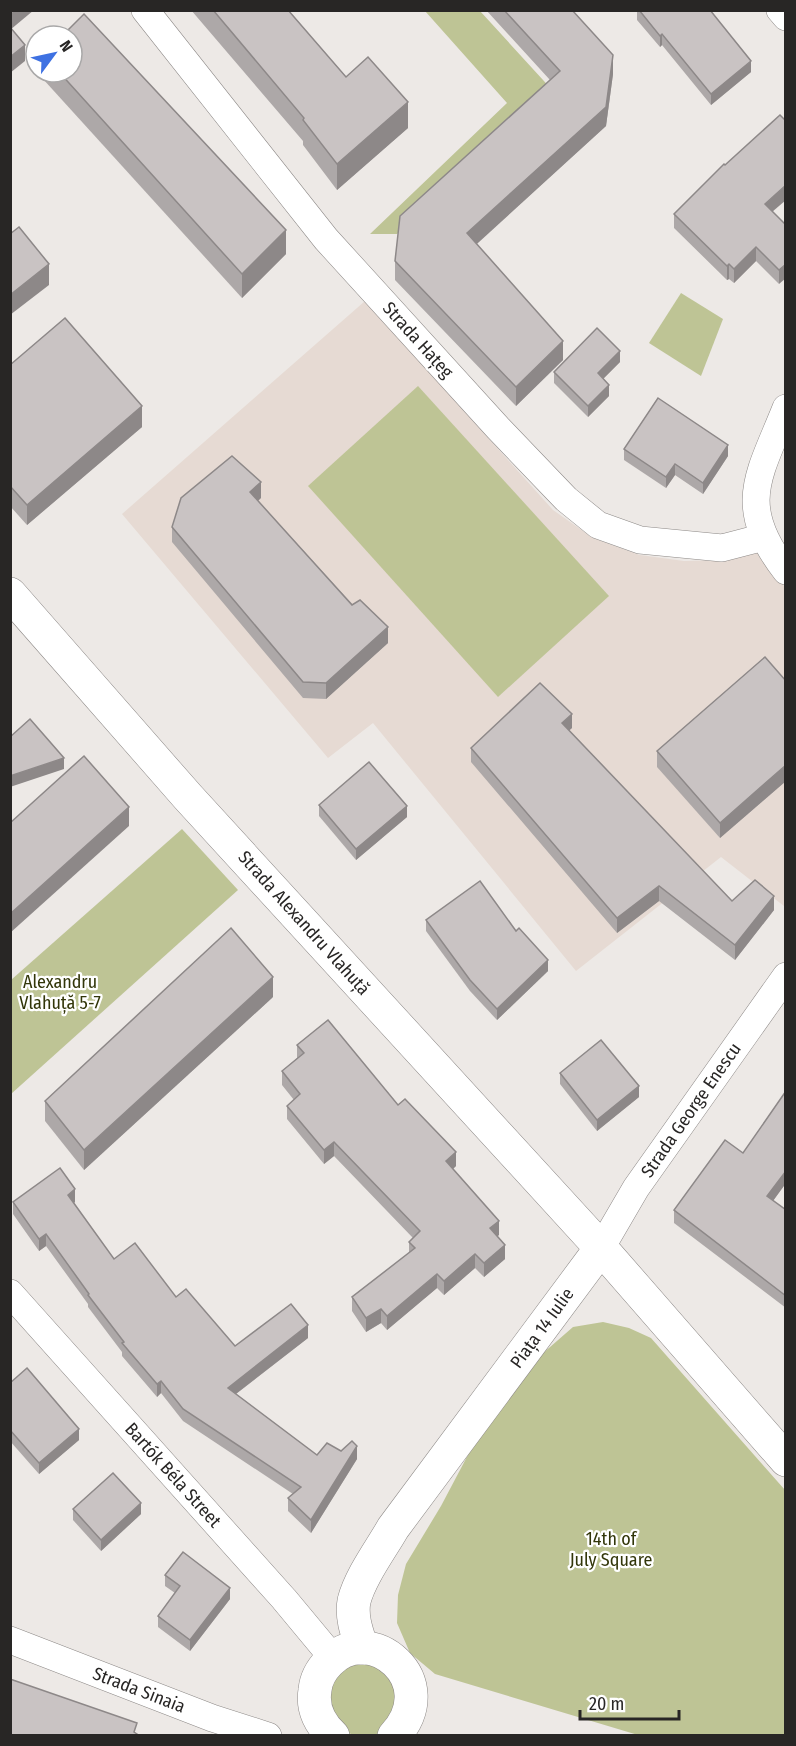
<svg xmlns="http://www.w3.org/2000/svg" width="796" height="1746" font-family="'Fira Sans Condensed',sans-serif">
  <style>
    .built { fill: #e6dad3 }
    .green { fill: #bec495 }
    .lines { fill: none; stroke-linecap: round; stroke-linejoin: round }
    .minor-casing { stroke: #8d8987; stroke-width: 28 }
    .tertiary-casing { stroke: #8d8987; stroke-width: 34 }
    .secondary-casing { stroke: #8d8987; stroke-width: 34 }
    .minor { stroke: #fff; stroke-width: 27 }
    .tertiary { stroke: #fff; stroke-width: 33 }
    .secondary { stroke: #fff; stroke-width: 33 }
    .wall { fill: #ada8a8 }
    .shaded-wall { fill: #8d8888 }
    .building { fill: #c9c3c3; stroke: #8d8888; stroke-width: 1.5 }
    .labels { text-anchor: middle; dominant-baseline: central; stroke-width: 4.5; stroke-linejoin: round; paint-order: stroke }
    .street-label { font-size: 18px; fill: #282625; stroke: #fff }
    .park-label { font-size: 18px; fill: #323609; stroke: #fff }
  </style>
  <rect width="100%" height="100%" fill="#ede9e6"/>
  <path class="built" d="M365,301L553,510L593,538L640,555L684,561L722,560L755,551L785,587V904L784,906L721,857L576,971L373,723L328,758L122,514Z"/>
  <g class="green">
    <path d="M425,11H480L554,92L397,234H370L507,103Z"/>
    <path d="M681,293L723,319L701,376L649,343Z"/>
    <path d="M418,386L609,596L498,697L308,486Z"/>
    <path d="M182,829L238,890L11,1094V980Z"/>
    <path d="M603,1322L629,1328L651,1338L785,1490V1735H638L435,1674L410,1653L397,1623L398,1595L406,1564L441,1506L469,1453L526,1368L573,1327Z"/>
    <path d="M354,1659L389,1668L402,1703L378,1734C363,1737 337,1736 331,1718C327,1708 328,1694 327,1683Z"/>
  </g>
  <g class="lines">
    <g class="minor-casing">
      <g id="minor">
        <path d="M145,10L326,239L498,428L566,499L598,525L640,540L722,548L764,537"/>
        <path d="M780,10L786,17"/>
        <path d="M786,408C759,476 735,505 786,571"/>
        <path d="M601,1248L636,1188L786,976"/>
        <path d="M10,1293L284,1599L333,1658"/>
        <path d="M10,1640L212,1718L268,1736"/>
      </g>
    </g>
    <g class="tertiary-casing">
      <g id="tertiary">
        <path d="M362,1648C357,1633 351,1617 354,1601C360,1577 381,1549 393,1528L601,1248"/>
        <path d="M333,1736C319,1723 312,1708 315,1690C316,1679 321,1670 329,1662C370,1619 445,1681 394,1736"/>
      </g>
    </g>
    <g class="secondary-casing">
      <path id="secondary" d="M10,594L188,797L601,1248L786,1460"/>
    </g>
    <use href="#minor" class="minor"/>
    <use href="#tertiary" class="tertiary"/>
    <use href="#secondary" class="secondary"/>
  </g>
  <g class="wall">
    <path d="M191,10H288L346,77L408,128L337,190L303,145V141Z"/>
    <path d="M486,10H572L613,74L606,126L476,244L563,360L516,406L395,280V261L550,80Z"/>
    <path d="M637,10H710L751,72L711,105L662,45L660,47L637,20Z"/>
    <path d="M43,72H72L286,254L242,298L43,79Z"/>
    <path d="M772,212L786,225L779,284L756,261L734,283L729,279L727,280L674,228V214Z"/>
    <path d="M620,362L603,379L609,396L588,417L554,383V372Z"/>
    <path d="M10,365L142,427L27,525L10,506Z"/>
    <path d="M624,449L728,456L703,494L675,475L666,488L624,460Z"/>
    <path d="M261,498L258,501L388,643L326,699L303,698L172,542V527Z"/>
    <path d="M786,681V781L720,838L657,767V751Z"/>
    <path d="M572,728L569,730L732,901L774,910L735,960L659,901L617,933L471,762V748Z"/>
    <path d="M319,805L407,817L356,860L319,816Z"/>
    <path d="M426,920L516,931L548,971L497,1020L470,991L426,931Z"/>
    <path d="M273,997L84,1170L45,1121V1101Z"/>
    <path d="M297,1045L398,1105L456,1166L453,1169L499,1235L497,1236L505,1259L484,1277L475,1268L444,1295L437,1288L387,1330L381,1323L366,1332L352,1311V1297L409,1253V1242L413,1238L334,1156L324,1164L287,1119V1106L294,1100L282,1085V1071L297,1058Z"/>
    <path d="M560,1073L639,1097L597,1131L560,1084Z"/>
    <path d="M786,1091V1183L773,1201L786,1210V1308L674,1223V1210L743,1153Z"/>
    <path d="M13,1202H75L74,1203L114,1259L176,1297L235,1346L308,1338L236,1394L317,1455L341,1451L357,1459L311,1533L288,1511V1498L293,1494L183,1421L161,1393L157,1397L122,1356V1352L88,1307V1304L46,1246L39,1251L13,1214Z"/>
    <path d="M10,1383L79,1440L39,1474L10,1441Z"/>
    <path d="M73,1509L141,1514L101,1551L73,1520Z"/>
    <path d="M165,1575L230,1599L190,1651L158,1627V1616L175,1593L165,1586Z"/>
  </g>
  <g class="shaded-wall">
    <path d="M15,10H34L10,30V14Z"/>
    <path d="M662,34V45L660,47V36Z"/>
    <path d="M25,45V61L10,73V57Z"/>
    <path d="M613,55V74L606,126L467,253V233Z"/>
    <path d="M751,61V72L711,105V94Z"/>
    <path d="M408,102V128L337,190V164Z"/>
    <path d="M786,185V200L765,218V204Z"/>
    <path d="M286,230V254L242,298V274Z"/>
    <path d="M756,247V261L734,283V269Z"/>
    <path d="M49,264V285L10,315V295Z"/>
    <path d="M729,264V279L727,280V266Z"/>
    <path d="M786,264V278L779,284V270Z"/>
    <path d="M563,341V360L516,406V387Z"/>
    <path d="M620,351V362L598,384V373Z"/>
    <path d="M609,385V396L588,417V406Z"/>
    <path d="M142,406V427L27,525V505Z"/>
    <path d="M728,445V456L703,494V483Z"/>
    <path d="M675,464V475L666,488V477Z"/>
    <path d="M261,482V498L250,507V492Z"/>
    <path d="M388,627V643L326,699V683Z"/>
    <path d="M572,714V728L562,737V723Z"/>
    <path d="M64,758V769L10,787V776Z"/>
    <path d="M786,765V781L720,838V823Z"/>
    <path d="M407,806V817L356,860V849Z"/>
    <path d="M129,807V826L10,933V914Z"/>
    <path d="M659,886V901L617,933V918Z"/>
    <path d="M774,896V910L735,960V945Z"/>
    <path d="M548,960V971L497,1020V1009Z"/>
    <path d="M273,977V997L84,1170V1150Z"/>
    <path d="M639,1086V1097L597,1131V1120Z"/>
    <path d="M334,1142V1156L324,1164V1150Z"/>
    <path d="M456,1152V1166L446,1175V1161Z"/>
    <path d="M786,1171V1183L767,1209V1196Z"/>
    <path d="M75,1189V1202L68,1207V1195Z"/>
    <path d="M499,1221V1235L490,1242V1228Z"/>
    <path d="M46,1234V1246L39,1251V1239Z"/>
    <path d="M505,1245V1259L484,1277V1263Z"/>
    <path d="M475,1254V1268L444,1295V1281Z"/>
    <path d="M437,1274V1288L387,1330V1316Z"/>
    <path d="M381,1309V1323L366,1332V1318Z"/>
    <path d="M308,1325V1338L228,1400V1388Z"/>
    <path d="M161,1381V1393L157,1397V1384Z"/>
    <path d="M79,1429V1440L39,1474V1463Z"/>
    <path d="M357,1446V1459L311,1533V1520Z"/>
    <path d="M141,1503V1514L101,1551V1540Z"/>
    <path d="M230,1588V1599L190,1651V1640Z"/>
  </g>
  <g class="building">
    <path d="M213,10H288L346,77L368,57L408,102L337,164L303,120L304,118Z"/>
    <path d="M504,10H572L613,55L606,107L467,233L563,341L516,387L395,261L400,216L560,71Z"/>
    <path d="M639,10H710L751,61L711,94L662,34L660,36Z"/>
    <path d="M84,14L286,230L242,274L59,72H72V36H62Z"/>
    <path d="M10,27L25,45L10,57Z"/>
    <path d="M780,115L786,121V185L765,204L786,225V264L779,270L756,247L734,269L729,264L727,266L674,214L724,164L725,165Z"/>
    <path d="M19,227L49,264L10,295V234Z"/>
    <path d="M65,318L142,406L27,505L10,486V365Z"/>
    <path d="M597,328L620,351L598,373L609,385L588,406L554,372Z"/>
    <path d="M658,398L728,445L703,483L675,464L666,477L624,449Z"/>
    <path d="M232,456L261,482L250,492L352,605L360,600L388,627L326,683L303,682L172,527L181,498Z"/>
    <path d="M765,657L786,681V765L720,823L657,751Z"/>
    <path d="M540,683L572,714L562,723L732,901L755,880L774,896L735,945L659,886L617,918L471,748Z"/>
    <path d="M30,719L64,758L10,776V737Z"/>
    <path d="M84,756L129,807L10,914V823Z"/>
    <path d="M369,762L407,806L356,849L319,805Z"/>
    <path d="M480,881L516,931L519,928L548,960L497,1009L470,980L426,920Z"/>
    <path d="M231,928L273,977L84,1150L45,1101Z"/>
    <path d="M328,1020L398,1105L405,1099L456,1152L446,1161L499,1221L490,1228L505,1245L484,1263L475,1254L444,1281L437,1274L387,1316L381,1309L366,1318L352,1297L415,1248L409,1242L420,1231L334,1142L324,1150L287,1106L300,1094L282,1071L304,1053L297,1045Z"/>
    <path d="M601,1040L639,1086L597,1120L560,1073Z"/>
    <path d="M786,1091V1171L767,1196L786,1210V1296L674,1210L725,1140L743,1153Z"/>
    <path d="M60,1168L75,1189L68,1195L114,1259L135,1243L176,1297L186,1289L235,1346L291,1304L308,1325L228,1388L317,1455L327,1443L341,1451L352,1441L357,1446L311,1520L288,1498L301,1487L183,1409L161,1381L157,1384L122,1343L124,1342L88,1295L89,1294L46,1234L39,1239L13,1202Z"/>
    <path d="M27,1368L79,1429L39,1463L10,1430V1383Z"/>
    <path d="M113,1473L141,1503L101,1540L73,1509Z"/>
    <path d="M183,1552L230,1588L190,1640L158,1616L180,1586L165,1575Z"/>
    <path d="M10,1679L137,1723L134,1732L140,1736H10Z"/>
  </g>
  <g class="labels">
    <g class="street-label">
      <text transform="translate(418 340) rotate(48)">Strada Hațeg</text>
      <text transform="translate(304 923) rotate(48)">Strada Alexandru Vlahuță</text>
      <text transform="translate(691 1110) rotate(-55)">Strada George Enescu</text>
      <text transform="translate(542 1328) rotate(-54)">Piața 14 Iulie</text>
      <text transform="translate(173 1475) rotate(48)">Bartók Béla Street</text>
      <text transform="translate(139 1690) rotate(21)">Strada Sinaia</text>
    </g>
    <g class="park-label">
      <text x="60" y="982">Alexandru<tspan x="60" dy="21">Vlahuță 5-7</tspan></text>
      <text x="611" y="1539">14th of<tspan x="611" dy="21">July Square</tspan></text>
    </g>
  </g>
  <rect width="796" height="1746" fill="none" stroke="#282625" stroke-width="24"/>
  <g transform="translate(54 54) rotate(57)"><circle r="28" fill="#ffffff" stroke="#a9a8a8" stroke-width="1.5"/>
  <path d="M0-4.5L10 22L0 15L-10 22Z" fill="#3e71e2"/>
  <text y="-9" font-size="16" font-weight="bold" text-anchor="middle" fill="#282625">N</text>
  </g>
  <path d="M580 1710v9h99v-9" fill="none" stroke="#282625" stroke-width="3"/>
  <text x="589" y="1710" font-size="18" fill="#282625" stroke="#ffffff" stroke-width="4.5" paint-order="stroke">20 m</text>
</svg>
